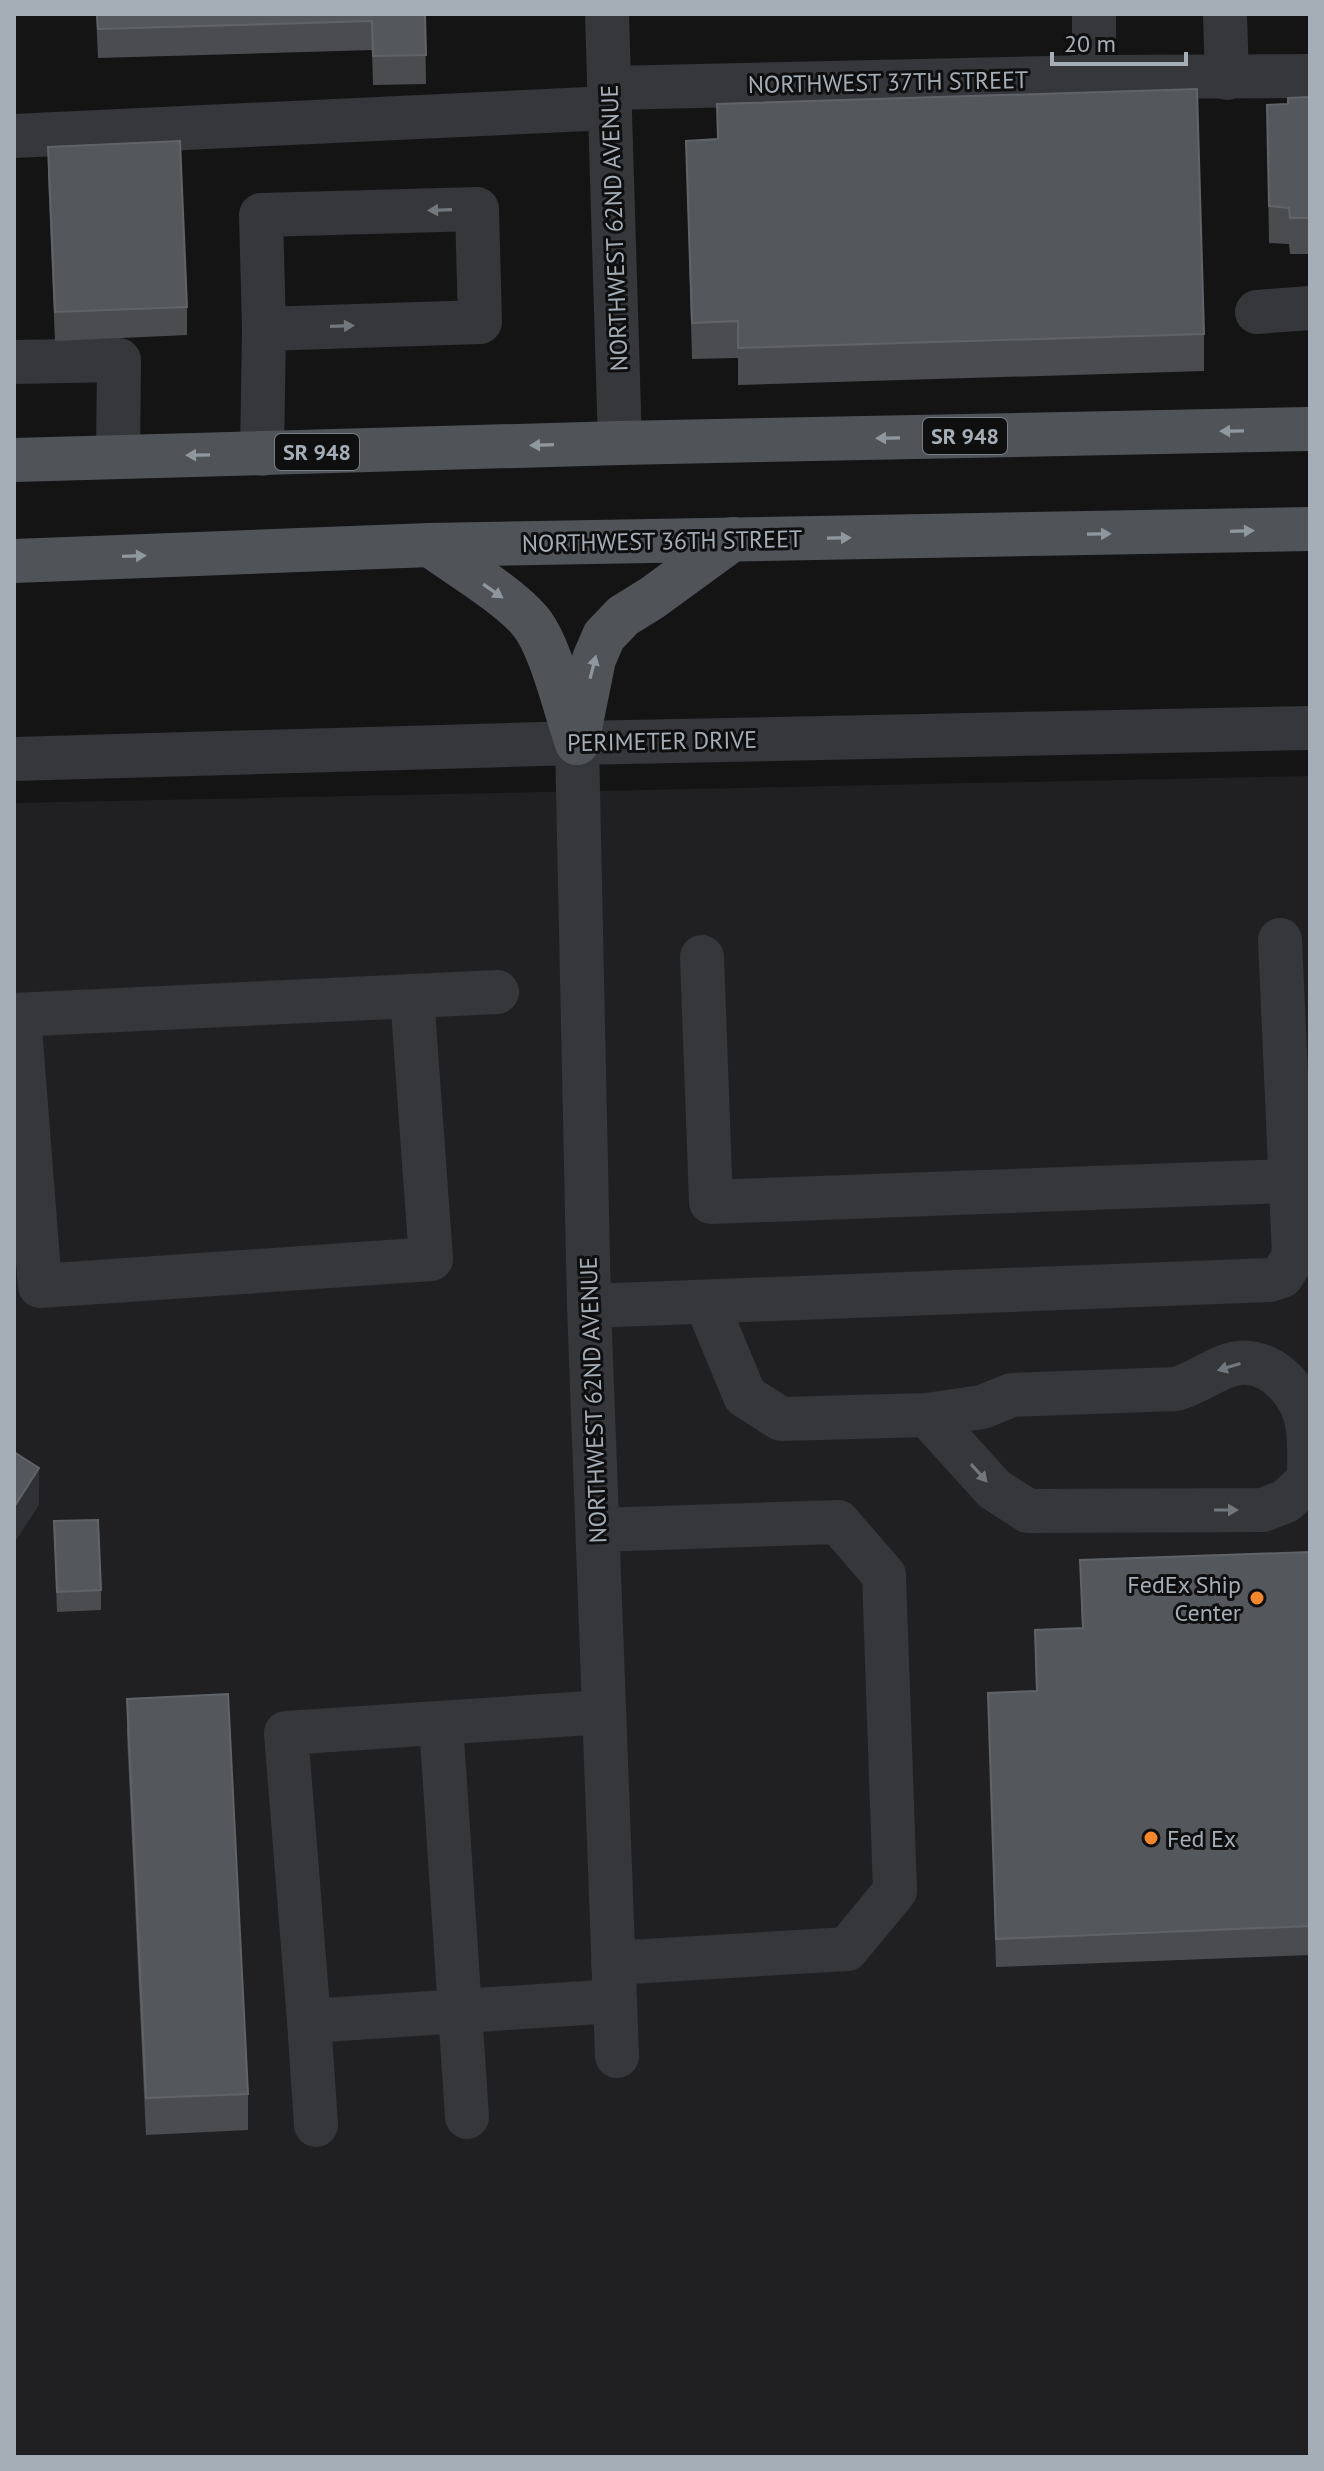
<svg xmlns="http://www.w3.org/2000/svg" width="1324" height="2471" font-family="'PT Sans',sans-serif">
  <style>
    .built { fill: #202022 }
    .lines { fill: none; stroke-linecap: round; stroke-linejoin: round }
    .minor { stroke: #35373a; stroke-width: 44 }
    .major { stroke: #505459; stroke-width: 44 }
    .wall { fill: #4a4c50 }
    .shaded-wall { fill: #303134 }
    .building { fill: #54575b; stroke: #606469; stroke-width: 2 }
    .oneway { fill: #73787e }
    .oneway2 { fill: #90989f }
    .poi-dot { fill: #f4862d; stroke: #0f0f10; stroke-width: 3 }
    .labels { text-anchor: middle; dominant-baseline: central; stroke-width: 6; stroke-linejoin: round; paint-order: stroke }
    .shield { fill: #0f0f10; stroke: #787e84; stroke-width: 2 }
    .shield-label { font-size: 22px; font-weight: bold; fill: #a5aeb6 }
    .street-label { font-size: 24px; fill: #a5aeb6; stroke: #0f0f10 }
    .poi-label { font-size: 24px; fill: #a5aeb6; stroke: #0f0f10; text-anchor: end }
  </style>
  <rect width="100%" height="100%" fill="#141415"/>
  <path class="built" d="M1310,776V2457H14V803Z"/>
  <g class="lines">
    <g class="minor">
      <path d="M607,14L620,443"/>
      <path d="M1094,14V77"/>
      <path d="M1225,14L1227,78"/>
      <path d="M610,88L1094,77L1310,76"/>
      <path d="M14,136L610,108"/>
      <path d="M1257,312L1310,308"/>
      <path d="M14,362L119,360L118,456"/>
      <path d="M262,454L264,329L261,215L477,209L480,322L264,329"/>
      <path d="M577,743L589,1306L617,2056"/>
      <path d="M14,759L577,743L1310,728"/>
      <path d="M702,957L711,1202L1310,1180"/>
      <path d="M14,1015L497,992"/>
      <path d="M19,1015L40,1286L431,1259L412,996"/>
      <path d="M706,1302L745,1396L781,1419L927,1415L982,1407L1012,1395L1176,1389C1198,1383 1219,1365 1239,1363C1275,1359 1305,1397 1308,1430C1310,1446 1309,1463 1309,1480L1286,1501L1263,1510L1028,1511L994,1489L927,1415"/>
      <path d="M589,1306L1270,1280L1282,1276L1294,1256L1280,940"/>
      <path d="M598,1530L838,1522L884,1575L895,1891L847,1949L613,1963"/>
      <path d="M604,1712L286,1733L309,2021L615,2001"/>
      <path d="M441,1723L467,2117"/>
      <path d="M309,2021L316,2125"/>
    </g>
    <g class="major">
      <path d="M14,460L620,443L1310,429"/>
      <path d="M430,545C458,565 509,596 530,621C551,646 565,710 577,743"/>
      <path d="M14,561L430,545L1310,529"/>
      <path d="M577,743L594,659L604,636L623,616L652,598L733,539"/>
    </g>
  </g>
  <g class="wall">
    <path d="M96,14H425L426,84L373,85L372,50L98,58Z"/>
    <path d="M1310,97V254H1290L1289,244L1269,243L1267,105L1288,104Z"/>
    <path d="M717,104L1204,334V371L738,385V358L692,359L686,141L717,139Z"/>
    <path d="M48,147L187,307V335L55,341L48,176Z"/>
    <path d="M54,1521L101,1590V1610L57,1612Z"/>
    <path d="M1310,1552V1955L996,1967L988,1693L1036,1691L1035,1630L1082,1628L1080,1560Z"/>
    <path d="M127,1699L248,2094V2130L146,2135L127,1735Z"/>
  </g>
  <path class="shaded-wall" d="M39,1468V1505L14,1543V1507Z"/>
  <g class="building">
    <path d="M97,14H425L426,55L373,56L372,21L98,29Z"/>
    <path d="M1197,89L1204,334L738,348V321L692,323L686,141L718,139L717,104Z"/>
    <path d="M1310,97V218H1290L1289,208L1269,206L1267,105L1288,104V98Z"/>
    <path d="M180,141L187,307L55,312L48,147Z"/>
    <path d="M14,1452L39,1468L14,1507Z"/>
    <path d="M98,1520L101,1590L57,1592L54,1521Z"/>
    <path d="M1310,1552V1926L996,1939L988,1693L1037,1691L1035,1630L1083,1628L1080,1560Z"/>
    <path d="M228,1694L248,2094L146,2098L127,1699Z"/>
  </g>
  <defs><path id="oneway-solid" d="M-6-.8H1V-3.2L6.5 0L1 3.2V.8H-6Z" transform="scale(2)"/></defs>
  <g class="oneway">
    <use href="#oneway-solid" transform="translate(440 210) rotate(178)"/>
    <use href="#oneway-solid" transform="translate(342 326) rotate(-2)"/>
    <use href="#oneway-solid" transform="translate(1229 1367) rotate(163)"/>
    <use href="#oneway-solid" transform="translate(979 1473) rotate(48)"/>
    <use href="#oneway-solid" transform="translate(1226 1510)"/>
  </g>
  <g class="oneway2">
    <use href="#oneway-solid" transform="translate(1232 431) rotate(179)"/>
    <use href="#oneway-solid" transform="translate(888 438) rotate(179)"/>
    <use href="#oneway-solid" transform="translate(542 445) rotate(178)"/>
    <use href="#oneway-solid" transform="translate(198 455) rotate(179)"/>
    <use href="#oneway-solid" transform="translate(1242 531) rotate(-2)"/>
    <use href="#oneway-solid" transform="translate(1099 534) rotate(-1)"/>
    <use href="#oneway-solid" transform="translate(839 538) rotate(-1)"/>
    <use href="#oneway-solid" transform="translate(134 556) rotate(-2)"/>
    <use href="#oneway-solid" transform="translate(493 591) rotate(35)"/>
    <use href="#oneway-solid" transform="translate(593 667) rotate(-76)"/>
  </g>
  <g class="poi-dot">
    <circle cx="1257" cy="1598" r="8"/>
    <circle cx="1151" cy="1838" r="8"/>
  </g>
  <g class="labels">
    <g class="shield">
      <rect x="923" y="418" width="84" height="36" rx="6"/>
      <rect x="275" y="434" width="84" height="36" rx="6"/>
    </g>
    <g class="shield-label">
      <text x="965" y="436">SR 948</text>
      <text x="317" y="452">SR 948</text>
    </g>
    <g class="street-label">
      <text transform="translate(888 82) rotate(-1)">NORTHWEST 37TH STREET</text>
      <text transform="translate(614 228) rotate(-92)">NORTHWEST 62ND AVENUE</text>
      <text transform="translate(662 541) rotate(-1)">NORTHWEST 36TH STREET</text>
      <text transform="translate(662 741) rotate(-1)">PERIMETER DRIVE</text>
      <text transform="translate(593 1400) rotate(-92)">NORTHWEST 62ND AVENUE</text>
    </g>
    <g class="poi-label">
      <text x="1241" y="1584">FedEx Ship<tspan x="1241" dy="28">Center</tspan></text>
      <text x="1167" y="1838" text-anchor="start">Fed Ex</text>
    </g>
  </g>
  <rect width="1324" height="2471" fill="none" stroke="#a5aeb6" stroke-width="32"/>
  <path d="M1052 52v12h134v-12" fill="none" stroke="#a5aeb6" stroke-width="4"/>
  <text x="1064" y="52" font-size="24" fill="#a5aeb6" stroke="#0f0f10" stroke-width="6" paint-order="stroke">20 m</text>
</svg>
